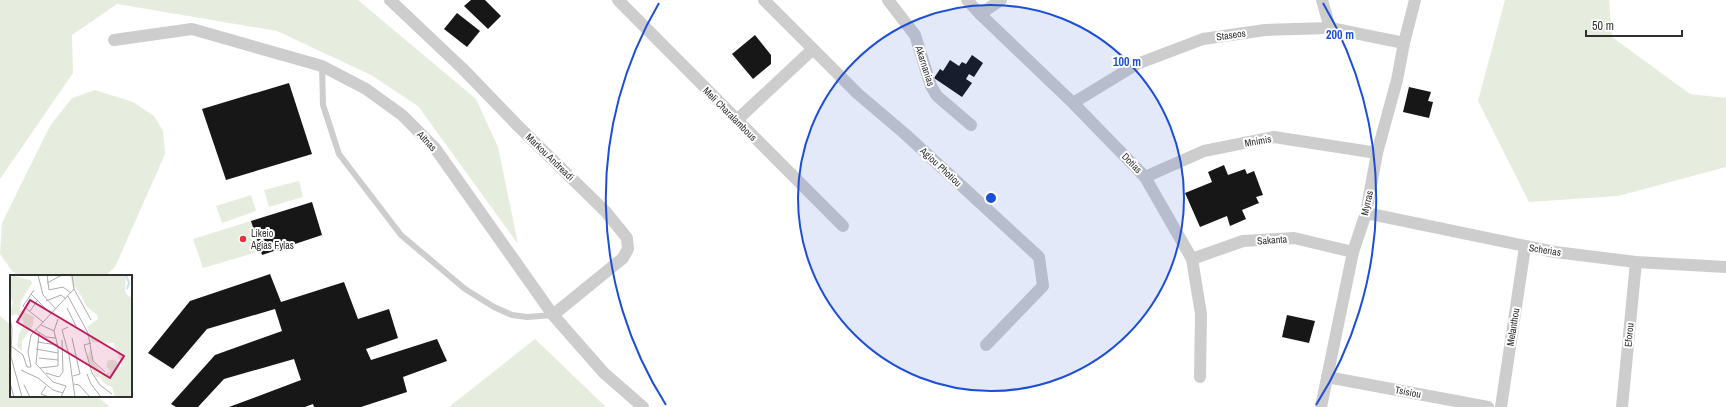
<svg xmlns="http://www.w3.org/2000/svg" width="1726" height="407" font-family="'Archivo Narrow',sans-serif">
  <style>
    .green { fill: #e6edde }
    .building { fill: #171717 }
    .lines { fill: none; stroke-linecap: round; stroke-linejoin: round }
    .lane { stroke: #cdcdcd; stroke-width: 6 }
    .street { stroke: #cdcdcd; stroke-width: 12 }
    .ring { fill: none; stroke: #1d4ed8; stroke-width: 2 }
    .poi-dot { fill: #e63439; stroke: #fff; stroke-width: 1.5 }
    .labels { text-anchor: middle; dominant-baseline: central; stroke-width: 4; stroke-linejoin: round; paint-order: stroke }
    .street-label { font-size: 10px; fill: #303030; stroke: #fff }
    .poi-label { font-size: 10px; fill: #303030; stroke: #fff; text-anchor: start }
    .inset-river { fill: none; stroke: #cbdeed; stroke-width: 2 }
    .inset-road { fill: none; stroke: #acacac; stroke-width: 1 }
    .view { fill: #c2185b; fill-opacity: 0.15; stroke: #c2185b; stroke-width: 2 }
    .inset-edge { fill: none; stroke: #303030; stroke-width: 2 }
    .centre { fill: #1d4ed8; stroke: #fff; stroke-width: 2 }
    .ring-label { font-size: 12px; text-anchor: middle; font-weight: bold; fill: #1d4ed8; stroke: #fff; stroke-width: 4; stroke-linejoin: round; paint-order: stroke }
  </style>
  <rect width="100%" height="100%" fill="#fff"/>
  <g class="green">
    <path d="M0,0H358L476,99L498,147L518,244L418,106L371,75L277,31L117,4L72,35L73,73L0,179Z"/>
    <path d="M1505,0H1609L1612,37L1690,94L1726,98V167L1618,196L1529,202L1478,101Z"/>
    <path d="M95,90L133,102L154,116L163,131L165,154L115,267L105,276H19L12,271L0,254L2,223L50,126L72,98Z"/>
    <path d="M299,181L303,197L269,207L264,190Z"/>
    <path d="M251,195L256,211L222,223L216,206Z"/>
    <path d="M251,221L261,251L203,268L193,239Z"/>
    <path d="M0,316L11,325V396H97L110,407H0Z"/>
    <path d="M535,339L606,407H449Z"/>
  </g>
  <g class="building">
    <path d="M471,0H485L501,16L488,29L464,6Z"/>
    <path d="M457,13L480,31L467,47L444,29Z"/>
    <path d="M755,35L771,55V64L753,79L732,54Z"/>
    <path d="M972,55L983,63L974,77L969,74L966,79L972,83L962,97L934,78L940,69L943,71L950,60L959,66L962,62L966,64Z"/>
    <path d="M289,83L312,154L226,180L202,109Z"/>
    <path d="M1409,87L1431,92L1428,101L1433,102L1429,118L1403,112Z"/>
    <path d="M1224,165L1228,175L1245,169L1247,174L1254,171L1263,195L1256,197L1259,203L1242,210L1246,219L1230,226L1227,216L1200,227L1185,193L1212,182L1208,172Z"/>
    <path d="M312,202L322,235L262,255L251,221Z"/>
    <path d="M270,274L281,302L344,282L358,319L389,309L398,338L366,349L371,360L437,339L447,361L403,377L407,392L361,407H314L313,404L305,407H229L301,380L294,359L224,379L198,407H176L171,404L215,355L282,331L275,309L207,329L173,369L148,353L190,301Z"/>
    <path d="M1287,315L1315,321L1309,343L1282,337Z"/>
  </g>
  <g class="lines">
    <path class="lane" d="M322,66L323,105L339,154L401,235L465,289L494,307L512,315L527,317L553,315"/>
    <g class="street">
      <path d="M390,0L463,69L519,127L606,212L627,238L628,249L623,258L553,315"/>
      <path d="M618,0L843,226"/>
      <path d="M764,0L858,94L904,133L1039,257L1043,286L986,345"/>
      <path d="M888,0L915,35L931,86L937,96L971,125"/>
      <path d="M967,0L980,14L1073,103L1145,177L1192,259L1201,314L1200,377"/>
      <path d="M1322,0L1330,28"/>
      <path d="M980,14L1001,0"/>
      <path d="M114,40L192,29L322,66L366,89L402,115L435,148L553,315L604,373L643,407"/>
      <path d="M1073,103L1137,64L1203,39L1265,30L1330,28L1404,43"/>
      <path d="M737,120L813,49"/>
      <path d="M1145,177L1204,151L1274,137L1377,153"/>
      <path d="M1366,213L1555,252L1636,262L1726,267"/>
      <path d="M1192,259L1243,241L1294,238L1353,252"/>
      <path d="M1327,377L1488,407"/>
      <path d="M1321,407L1353,252L1366,213L1377,153L1397,80L1404,43L1415,0"/>
      <path d="M1501,407L1525,247"/>
      <path d="M1622,407L1636,262"/>
    </g>
  </g>
  <circle cx="991" cy="198" r="193" fill="#1d4ed8" fill-opacity=".12"/>
  <g class="ring">
    <circle cx="991" cy="198" r="193"/>
    <path d="M666 405A385 385 0 0 1 659 3M1323 3A385 385 0 0 1 1316 405"/>
  </g>
  <circle class="poi-dot" cx="243" cy="239" r="4"/>
  <g class="labels">
    <g class="street-label">
      <text transform="translate(1231 35) rotate(-8)">Staseos</text>
      <text transform="translate(925 66) rotate(72)">Akarnanias</text>
      <text transform="translate(730 114) rotate(45)">Meli Charalambous</text>
      <text transform="translate(427 141) rotate(47)">Aitnas</text>
      <text transform="translate(1258 141) rotate(-10)">Mnimis</text>
      <text transform="translate(550 157) rotate(44)">Markou Andreadi</text>
      <text transform="translate(1132 163) rotate(46)">Dotias</text>
      <text transform="translate(941 167) rotate(43)">Agiou Photiou</text>
      <text transform="translate(1367 203) rotate(-78)">Myrras</text>
      <text transform="translate(1272 240) rotate(-4)">Sakanta</text>
      <text transform="translate(1545 250) rotate(9)">Scherias</text>
      <text transform="translate(1513 327) rotate(-81)">Melanthou</text>
      <text transform="translate(1629 335) rotate(-85)">Eforou</text>
      <text transform="translate(1408 392) rotate(11)">Tsisiou</text>
    </g>
    <g class="poi-label">
      <text x="251" y="233">Likeio<tspan x="251" dy="12">Agias Fylas</tspan></text>
    </g>
  </g>
  <g transform="translate(10 275)">
    <rect width="122" height="122" fill="#fff"/>
    <path d="M0,0L20,5L22,8L11,26L10,35L24,42L23,50L12,66V76L7,71L9,59L14,49L12,43L6,39L1,41L0,38L3,27L0,20ZM60,0H116L115,16L118,21L122,22V122H105L102,112L95,109L90,102H85L78,82L80,73L83,87L94,99L112,91L104,68L82,67L77,52L88,44L87,40L77,32L66,12L63,13ZM96.5 90a5.5 5.5 0 1 1 11 0a5.5 5.5 0 1 1-11 0Z" fill="#e6edde"/>
    <path class="inset-river" d="M116,0L119,8L117,14"/>
    <path class="inset-road" d="M28,0L33,20L46,34M37,0L39,15L53,12L61,18M62,0L64,14L81,45M37,8L52,0M24,15L13,31L33,47M21,19L41,39M58,21L78,58L83,86L95,97M36,26L51,20L56,24M57,33L66,51M20,36L27,26M0,43L2,54L1,82L12,122M31,50L44,56M58,52L52,55L59,80L65,122M26,55L36,62L45,63M29,58L26,89L43,107L56,111L51,122M62,63L70,99L63,101M27,67L48,70M81,68L74,70L82,98L90,110L102,119M1,71L13,80L17,92H21L18,77L21,60L64,14M26,74L48,78M29,83L48,85M30,93L48,91V72L44,56L48,44M11,95L28,103L43,115L53,118M36,98L49,102L53,97L52,65M77,99L81,109L91,122M0,108L4,122M64,109L69,110L80,122M14,110L20,122M36,111L31,119L39,122"/>
    <path class="view" d="M20,25L114,81L100,103L7,47Z"/>
    <rect width="122" height="122" class="inset-edge"/>
  </g>
  <circle cx="991" cy="198" r="6" class="centre"/>
  <g class="ring-label">
    <text x="1340" y="39">200 m</text>
    <text x="1127" y="66">100 m</text>
  </g>
  <path d="M1586 30v6h96v-6" fill="none" stroke="#303030" stroke-width="2"/>
  <text x="1592" y="30" font-size="12" fill="#303030" stroke="#ffffff" stroke-width="3" paint-order="stroke">50 m</text>
</svg>
